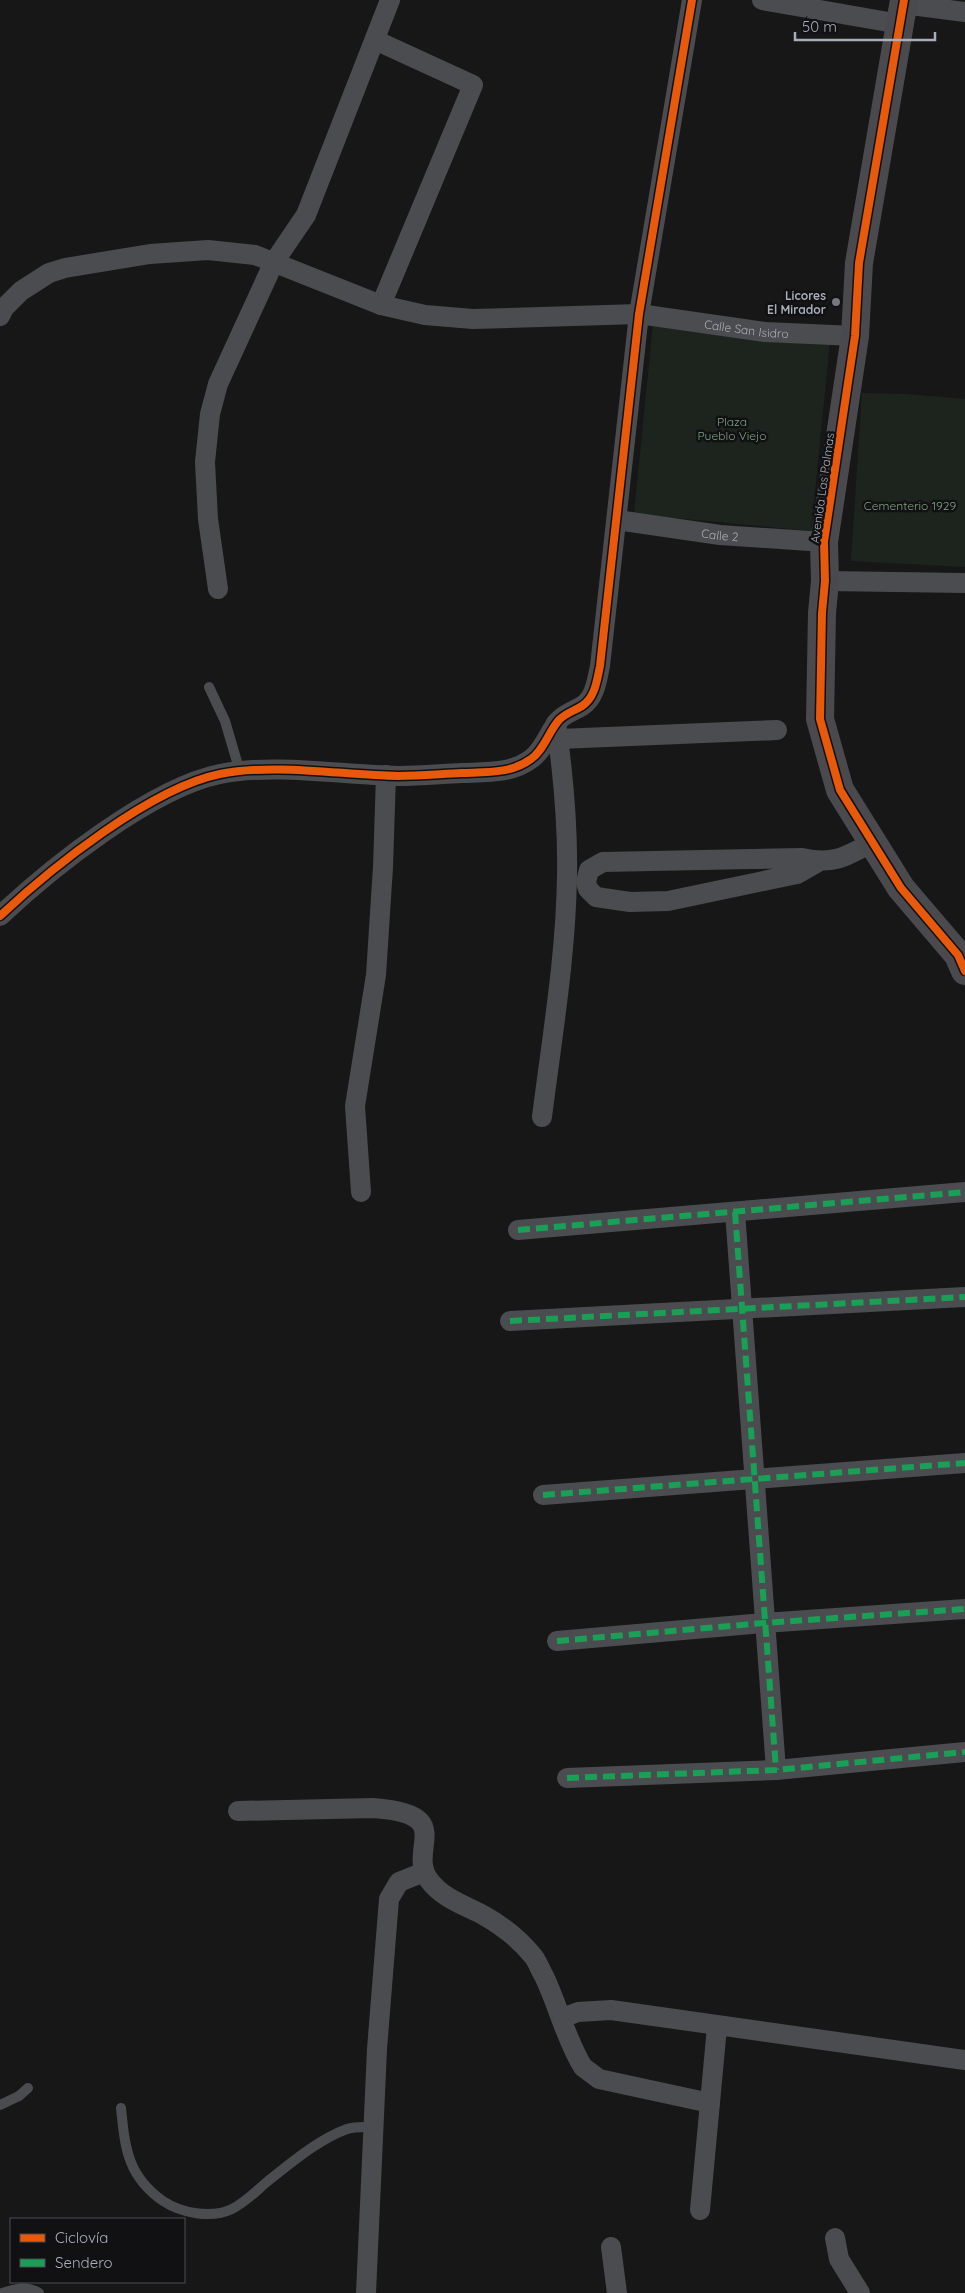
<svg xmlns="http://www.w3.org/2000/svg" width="965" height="2293" font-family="Quicksand,sans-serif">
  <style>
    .green { fill: #1d241e }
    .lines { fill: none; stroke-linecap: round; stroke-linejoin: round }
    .lane { stroke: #4b4c50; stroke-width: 10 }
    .street { stroke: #4b4c50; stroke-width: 20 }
    .secondary { stroke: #4a4a4e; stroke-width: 28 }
    .quiet { stroke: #1a9f57; stroke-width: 6; stroke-dasharray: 12 6; stroke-linecap: butt }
    .cycleway-casing { stroke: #111113; stroke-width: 11 }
    .cycleway { stroke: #e8590c; stroke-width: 8 }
    .poi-dot { fill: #757880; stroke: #111113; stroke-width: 2 }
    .labels { text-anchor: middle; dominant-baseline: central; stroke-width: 5; stroke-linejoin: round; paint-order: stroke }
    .poi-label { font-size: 12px; font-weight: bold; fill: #a8adb8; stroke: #111113; text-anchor: end }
    .street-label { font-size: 12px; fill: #a8adb8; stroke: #111113 }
    .park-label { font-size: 12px; fill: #7fa381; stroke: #111113 }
  </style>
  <rect width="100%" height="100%" fill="#171717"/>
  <g class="green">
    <path d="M653,324L830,341L811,531L634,514Z"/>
    <path d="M862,393L906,394L965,399V567L851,561Z"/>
  </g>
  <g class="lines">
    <g class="lane">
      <path d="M209,687L225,721L240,772"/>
      <path d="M0,2105L19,2096L28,2088"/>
      <path d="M121,2108C125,2147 127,2176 163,2201C181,2213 211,2219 232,2209C246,2202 256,2191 268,2181C291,2163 319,2139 347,2129C356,2126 365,2127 374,2127"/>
      <path d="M2,2293C15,2289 27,2285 39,2293"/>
    </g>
    <g class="street">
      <path d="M762,0L900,24"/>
      <path d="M903,4L965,12"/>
      <path d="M375,40L473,85L381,305"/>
      <path id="s1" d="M0,316L4,308L21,291L49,273L65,268L150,254L208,250L255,255L381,305L425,315L473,319L639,314L765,332L855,336"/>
      <path id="s2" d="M617,520L720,535L824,542"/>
      <path d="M825,581L965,583"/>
      <path d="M218,589L208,519L205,462L210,414L218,384L274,262L306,215L390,0"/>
      <path d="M559,739L777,730"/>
      <path d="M818,862L797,874L668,901L630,902L596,897L588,889L586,882L589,870L603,862L802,858C833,865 846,857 873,842"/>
      <path d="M0,916C51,868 151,788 220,774C276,763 341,775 398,776C419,776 440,774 462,773C485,772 511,774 531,759C544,750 549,731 559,720C566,713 574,711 582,706C595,698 597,680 600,666L639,314L692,0"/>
      <path d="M542,1117C552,1037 566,956 567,875C568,825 563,773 556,723"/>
      <path d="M361,1192L355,1106L376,975L383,867L386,775"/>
      <path d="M735,1212L776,1770"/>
      <path d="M518,1230L965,1192"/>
      <path d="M510,1321L965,1297"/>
      <path d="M543,1495L965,1463"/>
      <path d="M557,1641L764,1623L965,1609"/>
      <path d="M567,1778L776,1770L965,1752"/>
      <path d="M238,1811L373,1808C459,1814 406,1849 429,1880C442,1898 464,1905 483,1915C501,1925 520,1940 533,1956C538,1962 540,1970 544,1976C558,2005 566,2040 583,2067L599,2079L710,2103"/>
      <path d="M562,2018L578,2012L611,2010L965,2060"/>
      <path d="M700,2210L717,2027"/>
      <path d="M835,2238L839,2259L860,2293"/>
      <path d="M611,2247L617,2293"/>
      <path d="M366,2293L377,2049L389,1899L399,1882L424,1872"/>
    </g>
    <path class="secondary" d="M904,0L859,263L855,336L824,542L825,581L822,613L820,719L840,790L901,888L958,955L965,971"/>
    <g class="quiet">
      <path d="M735,1212L776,1770"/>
      <path d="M518,1230L965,1192"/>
      <path d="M510,1321L965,1297"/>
      <path d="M543,1495L965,1463"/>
      <path d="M557,1641L764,1623L965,1609"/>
      <path d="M567,1778L776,1770L965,1752"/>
    </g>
    <g class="cycleway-casing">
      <g id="cycleway">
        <path d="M904,0L859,263L855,336L824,542L825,581L822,613L820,719L840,790L901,888L958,955L965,971"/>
        <path d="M0,916C51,868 151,788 220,774C276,763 341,775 398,776C419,776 440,774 462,773C485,772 511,774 531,759C544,750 549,731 559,720C566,713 574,711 582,706C595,698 597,680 600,666L639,314L692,0"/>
      </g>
    </g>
    <use href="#cycleway" class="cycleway"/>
  </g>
  <circle class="poi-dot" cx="836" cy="302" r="5"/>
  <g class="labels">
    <g class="poi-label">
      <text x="826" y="295">Licores<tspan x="826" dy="14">El Mirador</tspan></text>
    </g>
    <g class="street-label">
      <text stroke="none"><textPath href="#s1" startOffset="778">Calle San Isidro</textPath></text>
      <text transform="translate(822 488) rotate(-82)">Avenida Las Palmas</text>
      <text stroke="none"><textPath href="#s2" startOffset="104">Calle 2</textPath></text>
    </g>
    <g class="park-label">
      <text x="732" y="421">Plaza<tspan x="732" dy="14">Pueblo Viejo</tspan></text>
      <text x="910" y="505">Cementerio 1929</text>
    </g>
  </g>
  <rect x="10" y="2218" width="175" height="65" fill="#111113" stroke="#4d4f55"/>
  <rect x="20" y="2234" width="25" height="8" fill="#e8590c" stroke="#4d4f55"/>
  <text x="55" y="2243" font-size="15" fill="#a8adb8">Ciclovía</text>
  <rect x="20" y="2259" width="25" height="8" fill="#1a9f57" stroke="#4d4f55"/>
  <text x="55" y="2268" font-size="15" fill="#a8adb8">Sendero</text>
  <path d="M795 32v8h140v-8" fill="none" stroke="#a8adb8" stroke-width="2.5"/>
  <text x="802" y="32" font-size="15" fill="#a8adb8" stroke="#111113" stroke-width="4" paint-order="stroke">50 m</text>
</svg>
